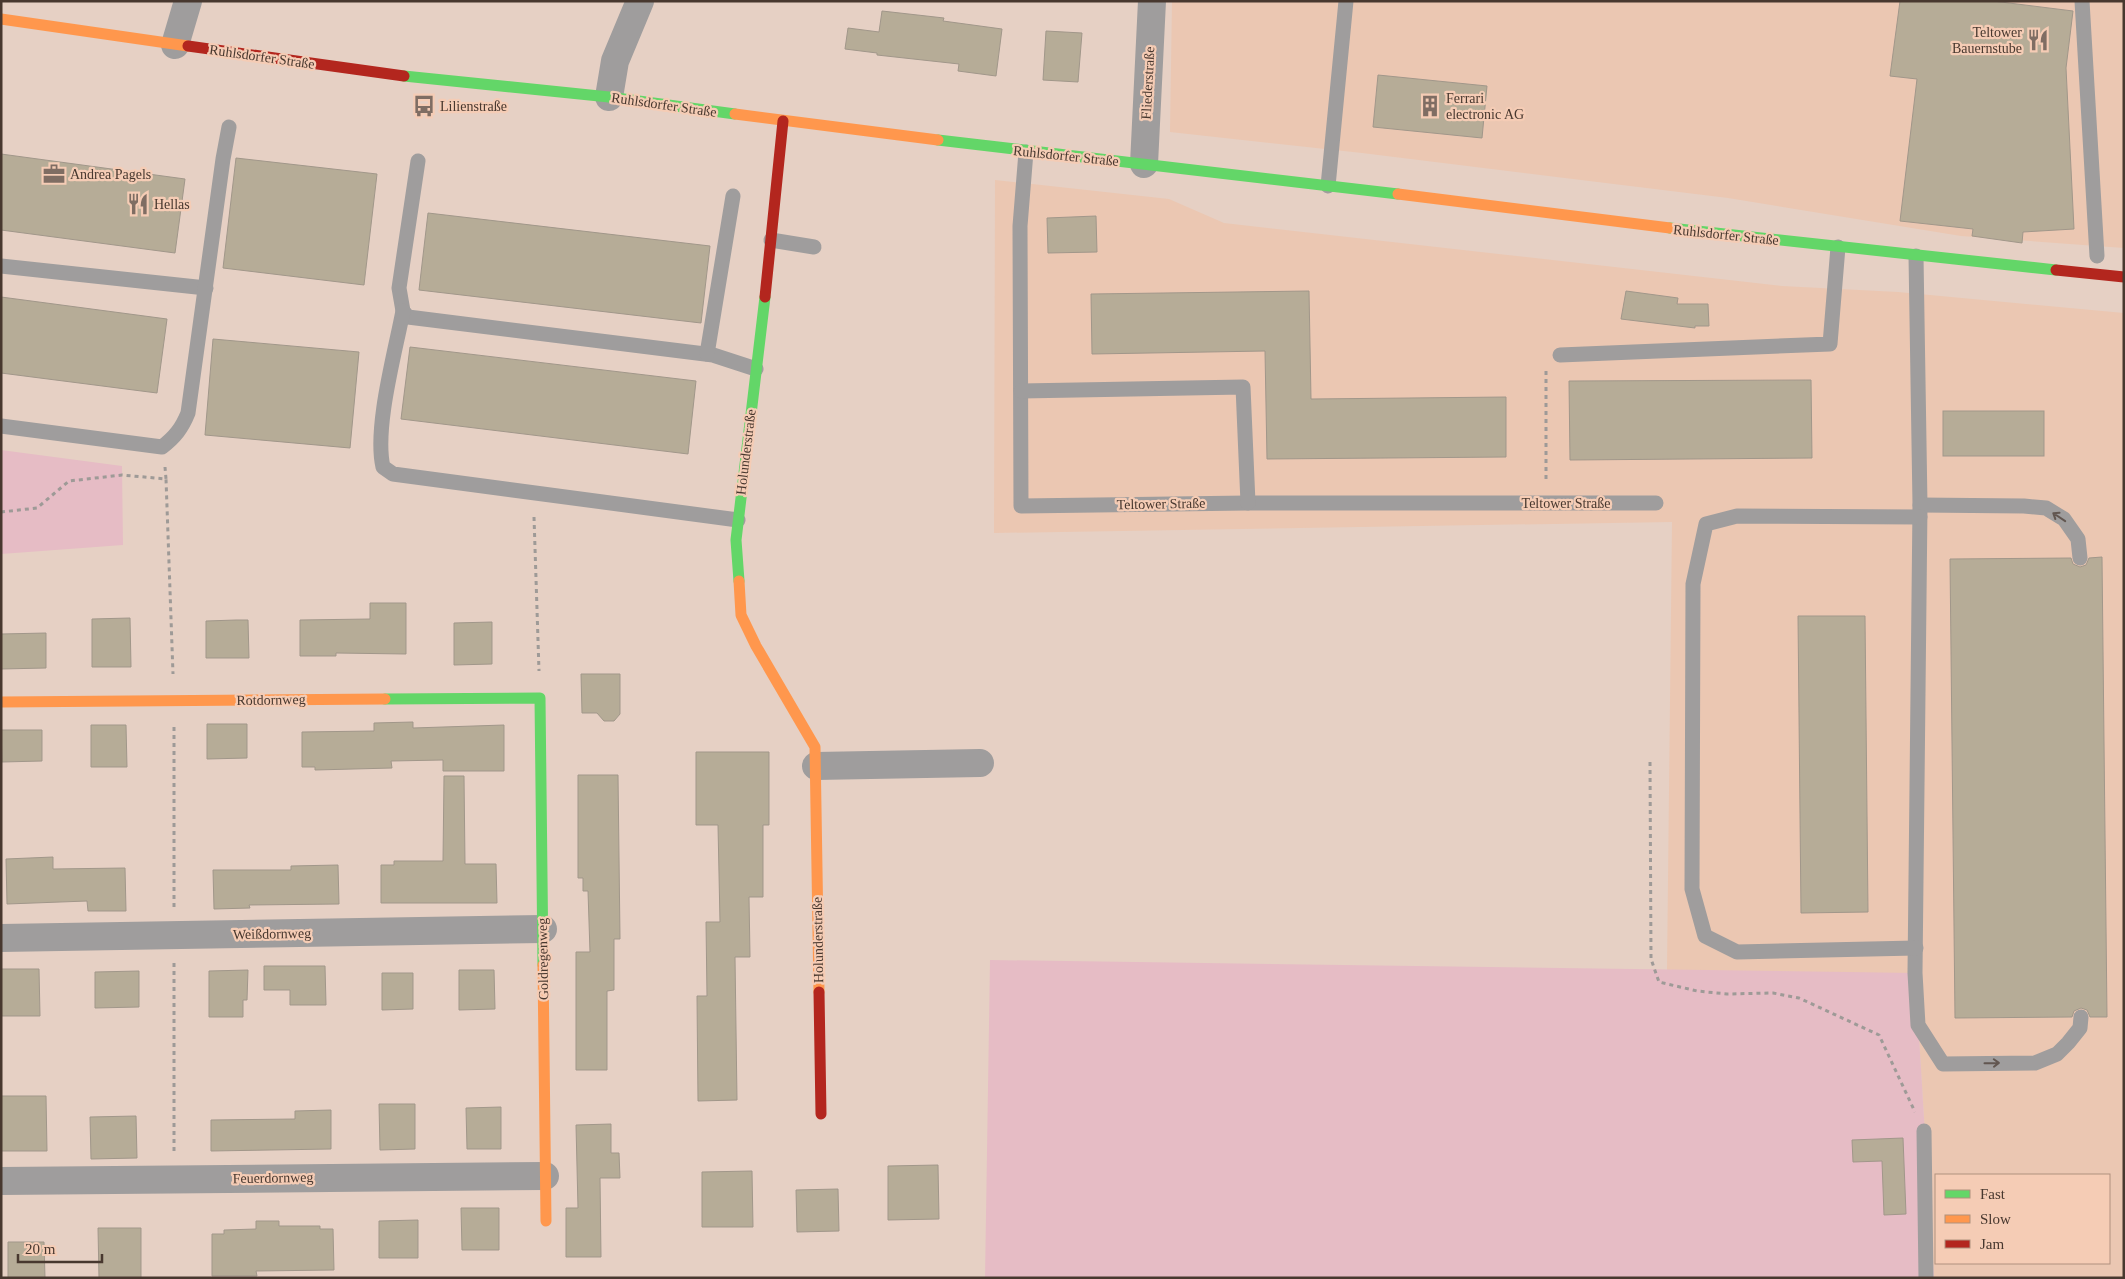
<svg xmlns="http://www.w3.org/2000/svg" width="2125" height="1279" font-family="'Times New Roman',serif">
  <style>
    .built { fill: #ebc7b2; fill-rule: evenodd }
    .green { fill: #e6bcc5 }
    .building { fill: #b6ac97; stroke: #a1978a }
    .lines { fill: none; stroke-linecap: round; stroke-linejoin: round }
    .path { stroke: #9e9a97; stroke-width: 3; stroke-dasharray: 4 4; stroke-linecap: butt }
    .lane { stroke: #9f9d9d; stroke-width: 15 }
    .street { stroke: #9f9d9d; stroke-width: 28 }
    .fast { stroke: #63d668; stroke-width: 11 }
    .slow { stroke: #ff974d; stroke-width: 11 }
    .jam { stroke: #b3261e; stroke-width: 11 }
    .oneway { stroke: #625650 }
    .labels { text-anchor: middle; dominant-baseline: central; stroke-width: 4.5; stroke-linejoin: round; paint-order: stroke }
    .poi-label { font-size: 14px; fill: #48382f; stroke: #f5ccb5; text-anchor: start }
    .street-label { font-size: 14px; fill: #48382f; stroke: #f5ccb5 }
  </style>
  <rect width="100%" height="100%" fill="#e6d0c4"/>
  <g class="built">
    <path d="M1172,1H2124V248L1961,236L1728,198L1362,153L1170,132Z"/>
    <path d="M995,180L1169,199L1224,223L1782,286L1898,292L2124,313V1278H1934L1915,974L1667,970L1672,522L994,533ZM1936,1175H2109V1263H1936Z"/>
  </g>
  <g class="green">
    <path d="M1,450L122,466L123,545L1,554Z"/>
    <path d="M990,960L1915,973L1934,1278H985Z"/>
  </g>
  <g class="building">
    <path d="M1900,1H1993L2073,11L2066,68L2074,229L2023,232L2022,243L1972,236L1973,229L1900,221L1917,79L1890,76Z"/>
    <path d="M882,11L944,18L943,21L1002,29L996,76L958,71L959,64L877,55V53L845,49L848,28L879,32Z"/>
    <path d="M1046,31L1082,33L1078,82L1043,80Z"/>
    <path d="M1378,75L1487,86L1482,138L1373,127Z"/>
    <path d="M1,154L185,179L175,253L1,230Z"/>
    <path d="M236,158L377,174L364,285L223,268Z"/>
    <path d="M428,213L710,246L701,323L419,290Z"/>
    <path d="M1096,216L1097,252L1048,253L1047,218Z"/>
    <path d="M1309,291L1311,399L1506,397V457L1267,459L1265,351L1092,354L1091,294Z"/>
    <path d="M1626,291L1678,298L1677,304H1708L1709,326H1695V328L1621,319Z"/>
    <path d="M1,297L167,319L157,393L1,373Z"/>
    <path d="M213,339L359,352L350,448L205,435Z"/>
    <path d="M410,347L696,381L688,454L401,419Z"/>
    <path d="M1811,380L1812,458L1570,460L1569,381Z"/>
    <rect x="1943" y="411" width="101" height="45"/>
    <path d="M2102,557L2107,1017H2090L2087,1010L2081,1008L2074,1011L2072,1017L1955,1018L1950,559L2071,558L2073,564L2080,567L2086,565L2089,558Z"/>
    <path d="M370,603H406V654L336,653V656H300V620L370,619Z"/>
    <path d="M1798,616H1865L1868,912L1801,913Z"/>
    <path d="M130,618L131,667H92V619Z"/>
    <path d="M236,620H248L249,658H206V621Z"/>
    <path d="M492,622V664L454,665V623Z"/>
    <path d="M46,633V668L1,669V634Z"/>
    <path d="M581,674H620V714L614,721H604L597,713H582Z"/>
    <path d="M413,722V728L504,725V771H443V760L391,761L392,768L315,770V767H302V732L374,731V723Z"/>
    <path d="M207,724H247V758L207,759Z"/>
    <path d="M91,725H126L127,767H91Z"/>
    <path d="M1,730H42V761L2,762Z"/>
    <path d="M696,752H769V825H763V897H749L750,957H735L737,1100L698,1101L697,996H707L706,922H720L718,825H696Z"/>
    <path d="M578,775H618L620,939H614V990L607,991V1070H576V952H590L588,891H583V878H578Z"/>
    <path d="M444,776H464L465,864H496L497,903H381V865H394V861H443Z"/>
    <path d="M53,857V869L125,868L126,911H88L87,901L7,904L6,859Z"/>
    <path d="M338,865L339,904L249,905L250,908L214,909L213,870H291V866Z"/>
    <path d="M264,966H325L326,1005H290V990H264Z"/>
    <path d="M1,969H39L40,1016H1Z"/>
    <path d="M248,970L247,1000H243V1017H209V971Z"/>
    <path d="M459,970H494L495,1009L459,1010Z"/>
    <path d="M139,971V1007L95,1008V972Z"/>
    <path d="M382,973H413V1009L382,1010Z"/>
    <path d="M1,1096H46L47,1151H1Z"/>
    <path d="M379,1104H415V1149L380,1150Z"/>
    <path d="M501,1107V1149H467L466,1108Z"/>
    <path d="M331,1110V1149L211,1151V1120L295,1119V1111Z"/>
    <path d="M136,1116L137,1158L91,1159L90,1117Z"/>
    <path d="M611,1124V1153H619L620,1178H600L601,1257H566V1208H578L576,1125Z"/>
    <path d="M1903,1138L1906,1214L1884,1215L1882,1161L1853,1162L1852,1140Z"/>
    <path d="M938,1165L939,1219L888,1220V1166Z"/>
    <path d="M752,1171L753,1227H702V1172Z"/>
    <path d="M838,1189L839,1231L797,1232L796,1190Z"/>
    <path d="M461,1208H499V1250H462Z"/>
    <path d="M418,1220V1258H379V1221Z"/>
    <path d="M256,1221H279V1226H320V1229H333L334,1270L256,1271L257,1276H212V1234H224V1230L256,1229Z"/>
    <path d="M98,1228H141V1278H99Z"/>
    <path d="M8,1242H44L45,1278H8Z"/>
  </g>
  <g class="lines">
    <g class="path">
      <path d="M1546,371V482"/>
      <path d="M165,467L166,479"/>
      <path d="M1,512L37,508L69,481L122,475L166,479L173,674"/>
      <path d="M534,517L539,671"/>
      <path d="M174,727V909"/>
      <path d="M1650,762L1651,959L1659,982L1697,991L1727,994L1773,993L1799,998L1879,1035L1915,1112"/>
      <path d="M174,1151V962"/>
    </g>
    <g class="lane">
      <path d="M2082,1L2097,256"/>
      <path d="M1026,152L1020,226L1021,506L1248,503H1656"/>
      <path d="M418,161L399,288L403,311L408,317L713,355L756,369"/>
      <path d="M1328,186L1346,1"/>
      <path d="M771,240L814,247"/>
      <path d="M1916,256L1920,505L1915,973L1918,1025L1943,1064L2035,1063L2057,1054L2068,1043L2080,1028L2081,1017"/>
      <path d="M1,266L206,288"/>
      <path d="M403,311C395,353 374,428 383,467L393,474L738,520"/>
      <path d="M707,354L733,196"/>
      <path d="M1560,355L1830,344L1838,247"/>
      <path d="M1021,391L1243,387L1248,503"/>
      <path d="M1,426L162,447C175,437 182,428 188,413L223,159L229,127"/>
      <path d="M1920,505L2024,506L2046,508L2064,519L2078,539L2080,558"/>
      <path d="M1916,948L1737,952L1705,936L1692,889L1693,584L1706,524L1737,516L1920,517"/>
      <path d="M1924,1131L1926,1278"/>
    </g>
    <g class="street">
      <path d="M175,45L188,1"/>
      <path d="M609,97L615,61L640,1"/>
      <path d="M1144,164L1152,1"/>
      <path d="M816,766L980,763"/>
      <path d="M1,938L543,929"/>
      <path d="M1,1181L545,1176"/>
    </g>
    <g class="fast">
      <path d="M404,76L609,97L735,114"/>
      <path d="M938,140L1398,194"/>
      <path d="M1670,228L2056,270"/>
      <path d="M739,581L736,540L765,297"/>
      <path d="M385,699L540,698L543,965"/>
    </g>
    <g class="slow">
      <path d="M1,19L188,46"/>
      <path d="M735,114L938,140"/>
      <path d="M1398,194L1670,228"/>
      <path d="M739,581L741,615L756,646L815,747L819,992"/>
      <path d="M1,702L385,699"/>
      <path d="M543,965L546,1221"/>
    </g>
    <g class="jam">
      <path d="M188,46L404,76"/>
      <path d="M2056,270L2124,277"/>
      <path d="M765,297L783,121"/>
      <path d="M819,992L821,1114"/>
    </g>
  </g>
  <defs><path id="oneway-shaft" d="M-6 0H5M1.5-3L5.5 0L1.5 3" fill="none" stroke-width="1.6" stroke-linecap="round" stroke-linejoin="round" transform="scale(1.25)"/></defs>
  <g class="oneway">
    <use href="#oneway-shaft" transform="translate(2059 517) rotate(-146)"/>
    <use href="#oneway-shaft" transform="translate(1992 1063) rotate(-1)"/>
  </g>
  <defs>
    <g id="restaurant-bare" transform="scale(1.725)"><path d="M-5-6h1v4h1v-4h1v4h1v-4h1v5L-1.5 .5V6h-2V.5L-5-1ZM5-6V6H3V1.5H1.5Q1.5-4 5-6Z" fill="#7f6d63" stroke="#f5ccb5" stroke-width="2.5" paint-order="stroke"/></g>
    <g id="bus-bare" transform="scale(1.725)"><path d="M-5-6H5V4H4V6H2V4H-2V6H-4V4H-5ZM-3.5-4V0h7V-4ZM-3.5 1.2v1.5H-2V1.2ZM2 1.2v1.5H3.5V1.2Z" fill="#7f6d63" stroke="#f5ccb5" stroke-width="2.5" paint-order="stroke"/></g>
    <g id="building-bare" transform="scale(1.725)"><path d="M-4-6H4V6H1V3H-1V6H-4ZM-2.5-4.3h1.7v1.8h-1.7ZM.8-4.3h1.7v1.8H.8ZM-2.5-1h1.7V.8h-1.7ZM.8-1h1.7V.8H.8Z" fill="#7f6d63" stroke="#f5ccb5" stroke-width="2.5" paint-order="stroke"/></g>
    <g id="office-bare" transform="scale(1.725)"><path d="M-6-3h4V-5.5h4V-3h4V5H-6ZM-1-4.5V-3h2v-1.5ZM-6 0V1H6V0Z" fill="#7f6d63" stroke="#f5ccb5" stroke-width="2.5" paint-order="stroke"/></g>
  </defs>
  <g fill-rule="evenodd">
    <use href="#restaurant-bare" x="2038" y="40"/>
    <use href="#bus-bare" x="424" y="106"/>
    <use href="#building-bare" x="1430" y="106"/>
    <use href="#office-bare" x="54" y="174"/>
    <use href="#restaurant-bare" x="138" y="204"/>
  </g>
  <g class="labels">
    <g class="poi-label">
      <text x="2022" y="32" text-anchor="end">Teltower<tspan x="2022" dy="16">Bauernstube</tspan></text>
      <text x="1446" y="98">Ferrari<tspan x="1446" dy="16">electronic AG</tspan></text>
      <text x="440" y="106">Lilienstraße</text>
      <text x="70" y="174">Andrea Pagels</text>
      <text x="154" y="204">Hellas</text>
    </g>
    <g class="street-label">
      <text transform="translate(262 57) rotate(8)">Ruhlsdorfer Straße</text>
      <text transform="translate(1148 83) rotate(-87)">Fliederstraße</text>
      <text transform="translate(664 105) rotate(8)">Ruhlsdorfer Straße</text>
      <text transform="translate(1066 156) rotate(6)">Ruhlsdorfer Straße</text>
      <text transform="translate(1726 235) rotate(6)">Ruhlsdorfer Straße</text>
      <text transform="translate(746 452) rotate(-83)">Holunderstraße</text>
      <text x="1566" y="503">Teltower Straße</text>
      <text transform="translate(1161 504) rotate(-1)">Teltower Straße</text>
      <text transform="translate(271 700) rotate(-1)">Rotdornweg</text>
      <text transform="translate(272 934) rotate(-1)">Weißdornweg</text>
      <text transform="translate(818 940) rotate(-91)">Holunderstraße</text>
      <text transform="translate(543 959) rotate(-91)">Goldregenweg</text>
      <text transform="translate(273 1178) rotate(-1)">Feuerdornweg</text>
    </g>
  </g>
  <rect width="2125" height="1279" fill="none" stroke="#48382f" stroke-width="5"/>
  <rect x="1935" y="1174" width="175" height="90" fill="#f5ccb5" stroke="#b0917f"/>
  <rect x="1945" y="1190" width="25" height="8" fill="#63d668" stroke="#b0917f"/>
  <text x="1980" y="1199" font-size="15" fill="#48382f">Fast</text>
  <rect x="1945" y="1215" width="25" height="8" fill="#ff974d" stroke="#b0917f"/>
  <text x="1980" y="1224" font-size="15" fill="#48382f">Slow</text>
  <rect x="1945" y="1240" width="25" height="8" fill="#b3261e" stroke="#b0917f"/>
  <text x="1980" y="1249" font-size="15" fill="#48382f">Jam</text>
  <path d="M18 1254v8h84v-8" fill="none" stroke="#48382f" stroke-width="2.5"/>
  <text x="25" y="1254" font-size="15" fill="#48382f" stroke="#f5ccb5" stroke-width="4" paint-order="stroke">20 m</text>
</svg>
